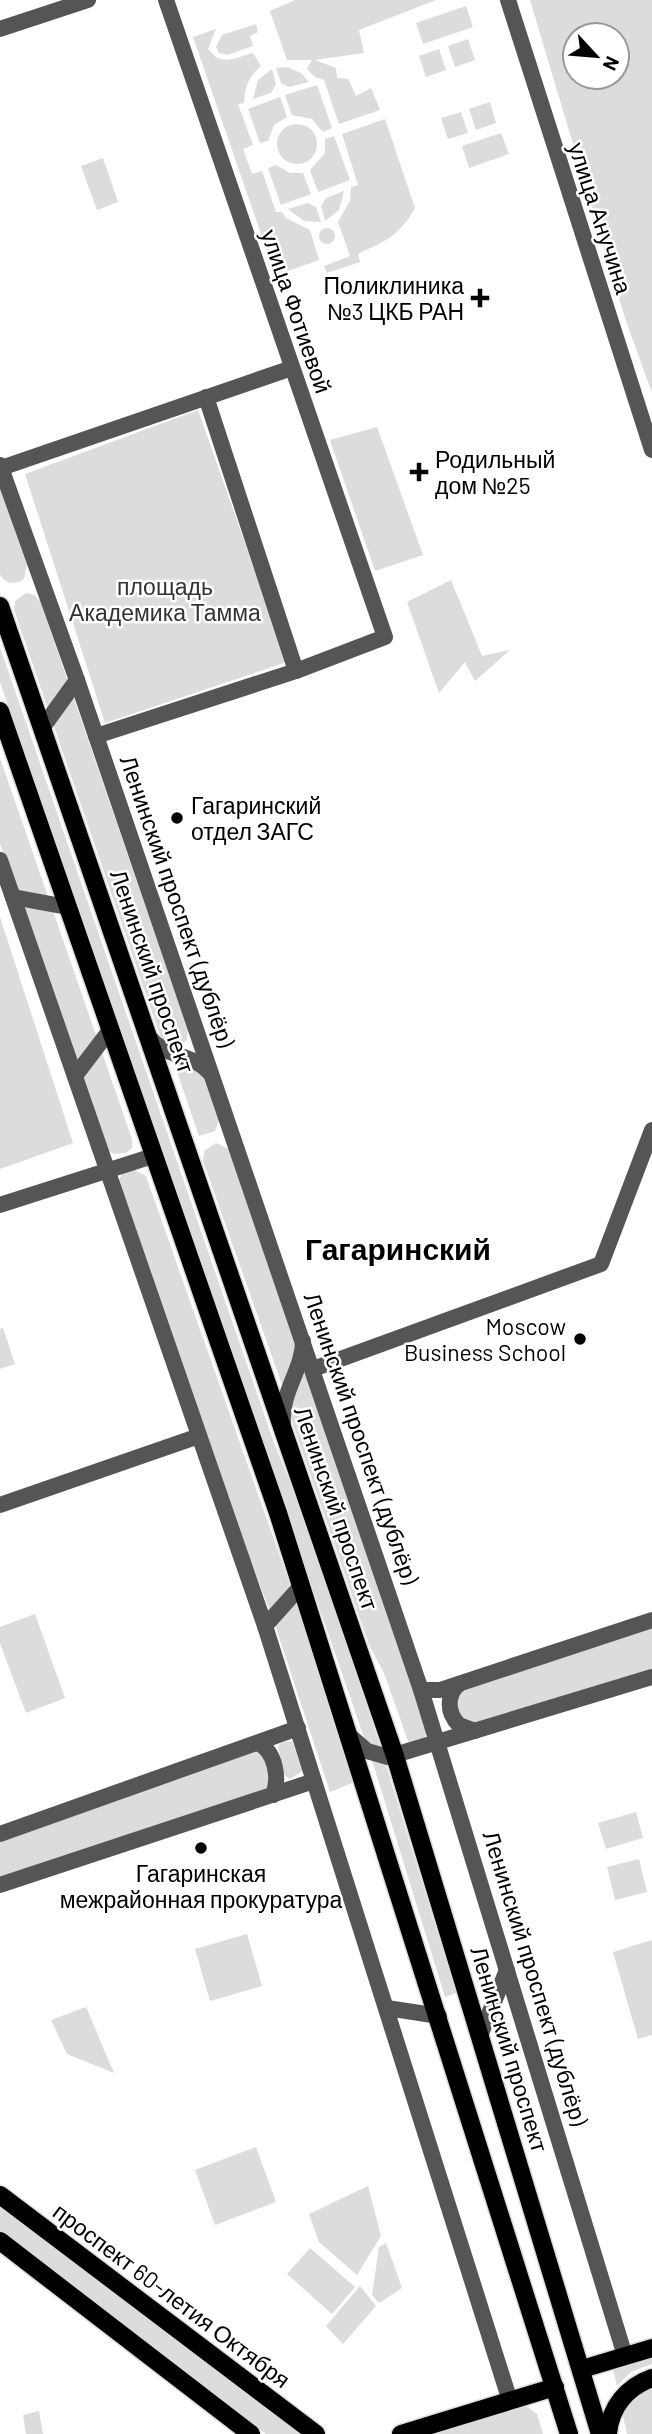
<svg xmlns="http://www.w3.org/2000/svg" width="652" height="2434" font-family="Barlow,sans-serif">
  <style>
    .green { fill: #dcdcdc; fill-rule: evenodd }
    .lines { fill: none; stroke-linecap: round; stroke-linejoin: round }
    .major-casing { stroke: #dbdbdb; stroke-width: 21 }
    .minor { stroke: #555; stroke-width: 16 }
    .major { stroke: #000; stroke-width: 18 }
    .poi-dot { fill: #000; stroke: #fff; stroke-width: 2.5 }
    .labels { text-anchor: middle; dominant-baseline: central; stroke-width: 5; stroke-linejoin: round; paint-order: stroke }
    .street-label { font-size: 23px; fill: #000; stroke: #fff }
    .poi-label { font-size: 23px; fill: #000; stroke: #fff; text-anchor: end }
    .park-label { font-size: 23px; fill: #333; stroke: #fff }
    .district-label { font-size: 30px; font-weight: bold; fill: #000; stroke: #fff }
  </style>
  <rect width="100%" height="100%" fill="#fff"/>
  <g class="green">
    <path d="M295,0H436L359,30L364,53L315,60L336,68L337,78L348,79L356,96L371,88L380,110L339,124L324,80L315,77L307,69L312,60H287L270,11Z"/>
    <path d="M530,0H652V393L626,321ZM575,35H617V77H575Z"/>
    <path d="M466,6L473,27L423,44L416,23Z"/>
    <path d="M256,24L258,32L250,36L253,46L227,55L219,53L216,47L222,35Z"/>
    <path d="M216,29L208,49C222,67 234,58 253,53L261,66C248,77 245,86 244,103L238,104L253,145L243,149L252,174L262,171L276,212H282L286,218L310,230L319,260L288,271L291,285L280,289L193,37Z"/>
    <path d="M468,39L475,60L455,67L448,46Z"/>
    <path d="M439,49L446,70L426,77L419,56Z"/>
    <path d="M287,67L301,73L309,82L289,87L281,83L276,68Z"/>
    <path d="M272,69L276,84L271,93L253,99L258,80Z"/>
    <path d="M317,85L332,128L323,132L312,119L292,115L285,95Z"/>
    <path d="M280,97L287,117L274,125L268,141L260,143L248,109Z"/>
    <path d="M490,102L496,123L476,130L469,109Z"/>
    <path d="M461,112L468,133L448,139L441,118Z"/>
    <path d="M385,119L415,208C398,237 387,240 358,254L360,262L327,273L324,266L350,256L338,222L350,201L351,187L358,185L342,134Z"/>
    <circle cx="297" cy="144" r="20"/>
    <path d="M501,133L509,154L469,168L462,146Z"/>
    <path d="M334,136L350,180L318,192L310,170L325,153V139Z"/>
    <path d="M103,158L118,202L97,210L81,166Z"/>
    <path d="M276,165L290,173H303L311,194L281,205L268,168Z"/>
    <path d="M344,191L339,210L325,221L321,206L326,198Z"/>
    <path d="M308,203L316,207L321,222L304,221L288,209Z"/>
    <circle cx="327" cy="236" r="8"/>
    <path d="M198,410L287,662L105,723L25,474Z"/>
    <path d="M377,427L423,555L375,571L330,440Z"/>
    <path d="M0,487L27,565L24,579C15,585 6,584 0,575Z"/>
    <path d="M451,580L482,656L510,650L475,681L465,662L439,693L407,602Z"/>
    <path d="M26,593L35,595L41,603L188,1030L187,1040L176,1049L163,1044L14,610L15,601Z"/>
    <path d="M0,647L273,1440L300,1507L382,1752L367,1746L0,682Z"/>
    <path d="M0,758L132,1139V1148L126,1153L114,1154L105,1148L0,844Z"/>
    <path d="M0,917L73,1143L0,1169Z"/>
    <path d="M174,1063L204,1069L220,1117L215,1131L199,1136Z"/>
    <path d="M216,1143L229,1149L298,1355L282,1385L203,1161L204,1151Z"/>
    <path d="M133,1169L146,1176L290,1585L288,1592L270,1611L224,1493L118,1182L123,1172Z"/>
    <path d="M3,1328L15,1364L0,1369V1329Z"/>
    <path d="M307,1369L427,1733L423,1741L409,1744L384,1673L369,1645L287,1407Z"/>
    <path d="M295,1600L355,1782L330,1792L275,1625Z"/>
    <path d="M35,1614L65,1698L26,1713L0,1643V1627Z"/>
    <path d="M652,1628V1671L467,1725L459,1721L456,1689Z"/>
    <path d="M292,1741L303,1771L290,1779L284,1775L278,1747L281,1743Z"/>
    <path d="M260,1749L267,1755L269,1788L0,1877V1839Z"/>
    <path d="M371,1757L385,1762L456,1993L445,1997Z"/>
    <path d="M636,1812L643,1838L606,1849L598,1823Z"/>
    <path d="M639,1859L647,1892L615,1900L607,1867Z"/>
    <path d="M247,1934L262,1986L210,2001L195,1949Z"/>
    <path d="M652,1940V2035L638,2039L613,1952Z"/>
    <path d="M86,2007L114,2073L67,2054L51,2020Z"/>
    <path d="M256,2147L276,2202L215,2225L195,2170Z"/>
    <path d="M368,2186L381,2236L357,2275L319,2242L309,2214Z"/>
    <path d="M0,2204L302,2434H266L0,2231Z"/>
    <path d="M386,2243L402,2288L379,2303L372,2295L379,2247Z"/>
    <path d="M310,2248L355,2287L332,2314L287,2274Z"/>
    <path d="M360,2286L376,2306L343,2344L326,2326Z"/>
    <path d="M652,2358V2364L631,2372L617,2386L613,2369Z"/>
    <path d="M652,2384V2434H627L622,2412L630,2399Z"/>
    <path d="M528,2407L537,2414L543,2434H438L502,2408Z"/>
    <path d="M39,2411L43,2434H26L23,2415Z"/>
  </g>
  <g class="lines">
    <g class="major-casing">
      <g id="major">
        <path d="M0,606L395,1756L600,2434"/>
        <path d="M0,711L278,1513L569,2434"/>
        <path d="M0,2195L316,2434"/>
        <path d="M0,2241L251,2434"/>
        <path d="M582,2369L652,2348"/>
        <path d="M401,2434L555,2387"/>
        <path d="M608,2434C610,2407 627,2387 652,2378"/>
      </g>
    </g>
    <g class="minor">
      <path d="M508,0L652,450"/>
      <path d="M0,29L88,0"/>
      <path d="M206,397L296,671"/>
      <path d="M0,465L77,680L421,1690L625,2356"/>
      <path d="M1,468L292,368"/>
      <path d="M43,727L77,680"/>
      <path d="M96,736L296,671L385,637L166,0"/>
      <path d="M0,860L265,1626L510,2401"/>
      <path d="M13,897L67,907"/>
      <path d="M150,1038C166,1058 193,1053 210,1073"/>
      <path d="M75,1076L110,1030"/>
      <path d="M0,1205L153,1156"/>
      <path d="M313,1369L601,1264L652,1130"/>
      <path d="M283,1423C281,1391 303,1370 303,1341"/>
      <path d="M0,1505L199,1436"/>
      <path d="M265,1626L301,1586"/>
      <path d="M459,1684C446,1695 447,1713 459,1725L475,1731"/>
      <path d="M421,1690H440L652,1620"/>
      <path d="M350,1736L367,1751L388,1757L652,1677"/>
      <path d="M258,1743C275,1751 280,1778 273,1795"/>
      <path d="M0,1834L298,1728"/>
      <path d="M0,1885L314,1781"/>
      <path d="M387,2008L439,2016"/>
      <path d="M480,2036L507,1970"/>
    </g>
    <use href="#major" class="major"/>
  </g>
  <g class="poi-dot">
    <path d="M476.5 287.5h7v7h7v7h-7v7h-7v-7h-7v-7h7z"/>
    <path d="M415.5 461.5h7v7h7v7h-7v7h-7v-7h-7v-7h7z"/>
    <circle cx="177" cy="818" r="7"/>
    <circle cx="580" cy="1339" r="7"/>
    <circle cx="201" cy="1848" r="7"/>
  </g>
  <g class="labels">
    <g class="street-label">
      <text transform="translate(601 218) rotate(72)">улица Анучина</text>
      <text transform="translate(297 311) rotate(71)">улица Фотиевой</text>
      <text transform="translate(178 901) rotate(71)">Ленинский проспект (дублёр)</text>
      <text transform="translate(153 971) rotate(71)">Ленинский проспект</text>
      <text transform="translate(362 1438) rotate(71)">Ленинский проспект (дублёр)</text>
      <text transform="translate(337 1508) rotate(71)">Ленинский проспект</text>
      <text transform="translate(536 1978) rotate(73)">Ленинский проспект (дублёр)</text>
      <text transform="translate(510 2049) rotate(73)">Ленинский проспект</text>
      <text transform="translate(172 2295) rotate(37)">проспект 60-летия Октября</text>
    </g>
    <g class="poi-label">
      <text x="464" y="285">Поликлиника<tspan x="464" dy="26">№3 ЦКБ РАН</tspan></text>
      <text x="435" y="459" text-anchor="start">Родильный<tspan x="435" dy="26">дом №25</tspan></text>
      <text x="191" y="805" text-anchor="start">Гагаринский<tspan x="191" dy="26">отдел ЗАГС</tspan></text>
      <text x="566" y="1326">Moscow<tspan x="566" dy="26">Business School</tspan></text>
      <text x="201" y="1873" text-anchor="middle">Гагаринская<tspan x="201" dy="26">межрайонная прокуратура</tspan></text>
    </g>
    <g class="park-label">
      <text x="165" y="586">площадь<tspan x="165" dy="26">Академика Тамма</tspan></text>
    </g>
    <g class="district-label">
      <text x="398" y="1248">Гагаринский</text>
    </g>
  </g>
  <g transform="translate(596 56) rotate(116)"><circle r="33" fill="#ffffff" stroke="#999999" stroke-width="2"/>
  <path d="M0-5L12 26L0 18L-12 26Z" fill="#000000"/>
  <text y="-10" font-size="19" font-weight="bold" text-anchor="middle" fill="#000000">N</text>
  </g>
</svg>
